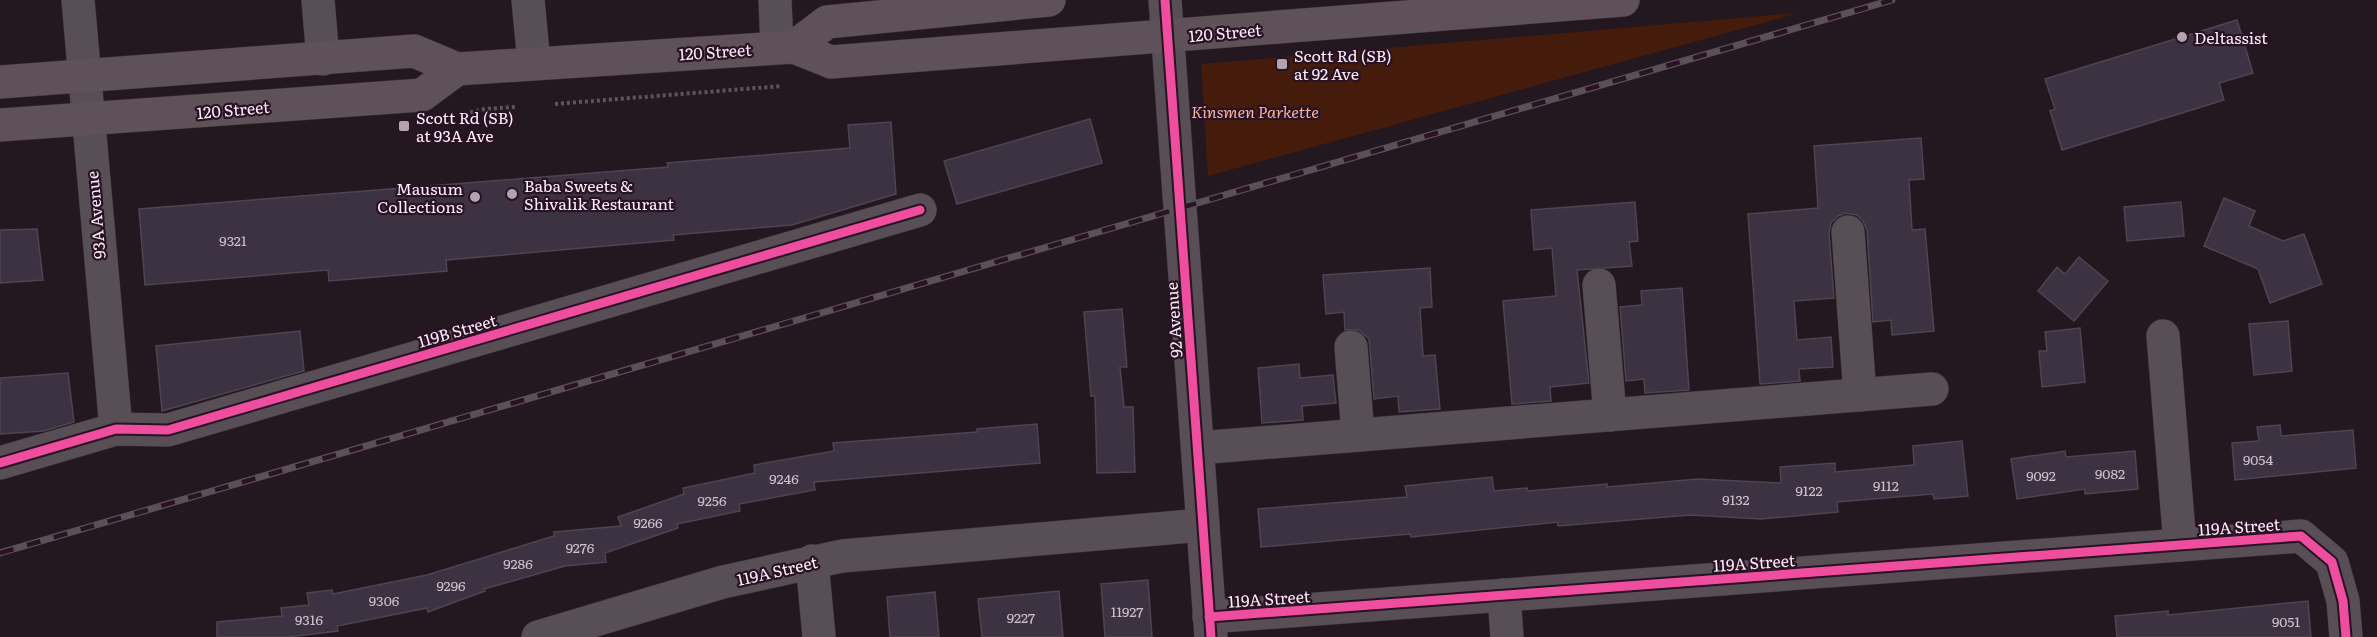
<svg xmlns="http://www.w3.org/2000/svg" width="2377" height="637" font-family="Literata,serif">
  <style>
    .green { fill: #451b0c }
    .building { fill: #3d3242; stroke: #4d454f; stroke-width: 1.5 }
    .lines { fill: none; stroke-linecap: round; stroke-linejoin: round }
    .minor-casing { stroke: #3b3239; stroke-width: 34 }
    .major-casing { stroke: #3b3239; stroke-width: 34 }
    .path { stroke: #5e555c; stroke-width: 4; stroke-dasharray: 3 3; stroke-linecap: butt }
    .minor { stroke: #584e55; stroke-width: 33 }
    .major { stroke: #5e5157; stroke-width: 33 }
    .rail-casing { stroke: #5a5057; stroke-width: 7 }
    .rail { stroke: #281224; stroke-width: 4.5; stroke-dasharray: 14; stroke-linecap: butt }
    .cycleway-casing { stroke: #281224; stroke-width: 13 }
    .cycleway { stroke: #ef4d9e; stroke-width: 9 }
    .poi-dot { fill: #b2a3ae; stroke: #281224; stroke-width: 2 }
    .labels { text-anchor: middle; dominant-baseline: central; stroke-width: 4.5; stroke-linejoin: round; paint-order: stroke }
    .number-label { font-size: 14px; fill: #cec0cc }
    .street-label { font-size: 16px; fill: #ffeffa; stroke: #281224 }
    .poi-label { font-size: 16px; fill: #ffeffa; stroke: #281224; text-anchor: start }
    .park-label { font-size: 16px; font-style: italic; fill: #f6b59d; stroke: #281224 }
  </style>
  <rect width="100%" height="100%" fill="#231720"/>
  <path class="green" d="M1799,13L1208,176L1201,64Z"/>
  <g class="building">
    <path d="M2237,20L2253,73L2219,83L2224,100L2062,150L2050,111L2055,109L2045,79Z"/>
    <path d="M1090,119L1102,163L957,204L944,161Z"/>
    <path d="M891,122L896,194L792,225L673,235L674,240L446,260L447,271L329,281L328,270L145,285L139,209L668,167L667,163L850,148L848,125Z"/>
    <path d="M1921,138L1924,179L1909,180L1912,230L1925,229L1934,331L1892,335L1891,320L1873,322L1867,230L1863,221L1857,215L1846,213L1838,216L1831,223L1829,233L1834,298L1794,301L1797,340L1831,337L1833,367L1799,369L1800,381L1760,384L1748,214L1818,208L1814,146Z"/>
    <path d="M2224,198L2255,211L2249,226L2283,241L2304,234L2322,284L2270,303L2258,269L2204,246Z"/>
    <path d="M1635,202L1638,241L1629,242L1632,266L1577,270L1589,383L1550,387L1551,401L1512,404L1503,301L1556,296L1552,248L1534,250L1531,210Z"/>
    <path d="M2181,202L2184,236L2127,241L2124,207Z"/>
    <path d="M37,229L43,280L0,283V230Z"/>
    <path d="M2079,257L2108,281L2074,321L2038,291L2057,267L2065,274Z"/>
    <path d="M1430,268L1432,307L1420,308L1423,356L1435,355L1440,409L1399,412L1398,396L1374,399L1369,339L1359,330H1345L1344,312L1326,314L1323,275Z"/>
    <path d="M1682,288L1689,390L1645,393L1644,379L1626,381L1620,307L1642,305L1641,291Z"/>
    <path d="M1122,309L1127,367H1120L1124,407H1133L1135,472L1097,473L1095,396H1091L1084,312Z"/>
    <path d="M2288,321L2292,371L2254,375L2249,324Z"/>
    <path d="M2080,328L2085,382L2042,387L2039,351H2047L2045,332Z"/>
    <path d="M300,331L304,371L162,411L156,346Z"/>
    <path d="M1299,364L1300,378L1333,375L1336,403L1302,406L1303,420L1262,423L1258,368Z"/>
    <path d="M68,373L74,422L44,431L0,434V378Z"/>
    <path d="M1037,424L1040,463L814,482L815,490L739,504L740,511L677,524L678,528L605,553L606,562L565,566L484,589L485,591L428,612L427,608L337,626L338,631L288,637H217V622L282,616L281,608L309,605L307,593L332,590L333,594L427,575L554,536V532L621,526L618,517L684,494L683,488L755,473L754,465L834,451L833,443L977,432V429Z"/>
    <path d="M2280,425L2281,436L2353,430L2356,468L2235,480L2232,443L2259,441L2257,427Z"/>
    <path d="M1962,441L1968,496L1934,499L1933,494L1837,502L1838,512L1761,519L1690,515L1558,526V522L1411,537L1410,534L1261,547L1258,509L1407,497L1405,486L1492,477L1494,491L1527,488L1528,491L1607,484V487L1698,479L1781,483L1780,467L1835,463V472L1914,465L1913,446Z"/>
    <path d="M2065,451L2066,457L2135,451L2138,489L2085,494V489L2017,499L2011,459Z"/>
    <path d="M1148,580L1152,637H1105L1101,584Z"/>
    <path d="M1059,591L1063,637H982L978,599Z"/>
    <path d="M935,592L939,637H890L887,597Z"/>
    <path d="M2308,601L2311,637H2117L2115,616L2168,611V615Z"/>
  </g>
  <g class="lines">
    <g class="minor-casing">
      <g id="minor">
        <path d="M78,0L116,429"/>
        <path d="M318,0L323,59"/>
        <path d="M528,0L534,63"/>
        <path d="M775,0L777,47"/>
        <path d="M1165,0L1211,637"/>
        <path d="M1848,232L1860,395"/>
        <path d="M1599,285L1610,415"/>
        <path d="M2163,336L2180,545"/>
        <path d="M1351,347L1358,435"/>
        <path d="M1198,448L1932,389"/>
        <path d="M0,463L116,429L168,430L920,210"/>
        <path d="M812,561L819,637"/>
        <path d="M1504,595L1507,637"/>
        <path d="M1209,617L2301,536L2332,562L2343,601L2346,637"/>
        <path d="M538,637L723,582L842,556L1203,525"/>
      </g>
    </g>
    <g class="major-casing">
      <g id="major">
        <path d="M794,47L827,22L1049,0"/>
        <path d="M0,82L414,51L457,69L794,47L831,62L1623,0"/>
        <path d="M0,125L422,95L457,69"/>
      </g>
    </g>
    <g class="path">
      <path d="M555,104L782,86"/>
      <path d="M441,119L485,109L515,107"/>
    </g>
    <use href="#minor" class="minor"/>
    <use href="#major" class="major"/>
    <g class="rail-casing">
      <path id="rail" d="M0,553L1892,0"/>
    </g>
    <use href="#rail" class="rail"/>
    <g class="cycleway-casing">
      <g id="cycleway">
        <path d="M1165,0L1211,637"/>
        <path d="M0,463L116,429L168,430L920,210"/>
        <path d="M1209,617L2301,536L2332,562L2343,601L2346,637"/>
      </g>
    </g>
    <use href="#cycleway" class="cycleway"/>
  </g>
  <g class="poi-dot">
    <circle cx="2182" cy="37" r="6"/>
    <rect x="1276" y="58" width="12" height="12" rx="3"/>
    <rect x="398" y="120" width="12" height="12" rx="3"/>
    <circle cx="512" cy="194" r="6"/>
    <circle cx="475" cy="197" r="6"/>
  </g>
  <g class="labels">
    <g class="number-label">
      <text x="233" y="240">9321</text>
      <text x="2258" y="459">9054</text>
      <text x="2110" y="473">9082</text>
      <text x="2041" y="475">9092</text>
      <text x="784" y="478">9246</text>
      <text x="1886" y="485">9112</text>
      <text x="1809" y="490">9122</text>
      <text x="1736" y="499">9132</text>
      <text x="712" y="500">9256</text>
      <text x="648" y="522">9266</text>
      <text x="580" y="547">9276</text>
      <text x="518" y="563">9286</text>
      <text x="451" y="585">9296</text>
      <text x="384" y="600">9306</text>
      <text x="1127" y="611">11927</text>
      <text x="1021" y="617">9227</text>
      <text x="309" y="619">9316</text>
      <text x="2286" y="621">9051</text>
    </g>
    <g class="street-label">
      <text transform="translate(1225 32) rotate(-5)">120 Street</text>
      <text transform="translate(715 51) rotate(-4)">120 Street</text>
      <text transform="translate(233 109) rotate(-5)">120 Street</text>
      <text transform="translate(95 215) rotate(-95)">93A Avenue</text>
      <text transform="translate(1173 320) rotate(-94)">92 Avenue</text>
      <text transform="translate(457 330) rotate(-16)">119B Street</text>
      <text transform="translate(2239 526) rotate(-4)">119A Street</text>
      <text transform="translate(1754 562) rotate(-4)">119A Street</text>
      <text transform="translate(777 570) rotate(-13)">119A Street</text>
      <text transform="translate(1269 598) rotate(-4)">119A Street</text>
    </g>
    <g class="poi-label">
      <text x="2194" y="37">Deltassist</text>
      <text x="1294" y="55">Scott Rd (SB)<tspan x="1294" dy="18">at 92 Ave</tspan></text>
      <text x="416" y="117">Scott Rd (SB)<tspan x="416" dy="18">at 93A Ave</tspan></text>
      <text x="524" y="185">Baba Sweets &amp;<tspan x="524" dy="18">Shivalik Restaurant</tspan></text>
      <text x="463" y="188" text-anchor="end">Mausum<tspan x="463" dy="18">Collections</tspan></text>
    </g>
    <g class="park-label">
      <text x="1255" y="111">Kinsmen Parkette</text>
    </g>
  </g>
</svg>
